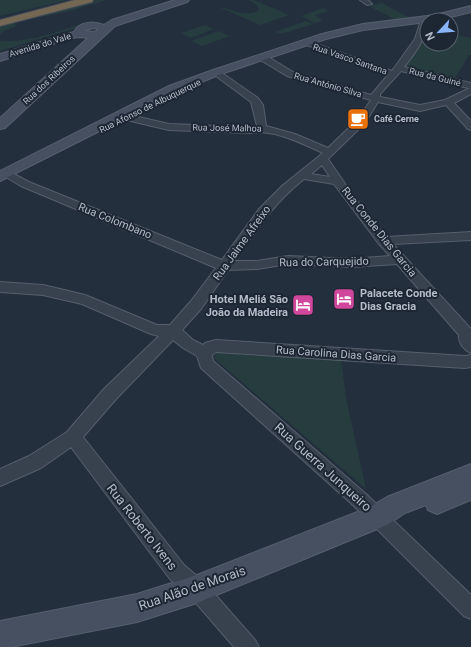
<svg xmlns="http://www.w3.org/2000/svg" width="471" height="647" font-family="Roboto,sans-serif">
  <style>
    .green { fill: #263c3f }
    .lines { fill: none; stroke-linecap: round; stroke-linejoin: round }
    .street-casing { stroke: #565f6c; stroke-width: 2 }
    .secondary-casing { stroke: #565f6c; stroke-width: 2 }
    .highway-casing { stroke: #434c59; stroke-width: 2 }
    .street { fill: #38414e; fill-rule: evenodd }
    .secondary { fill: #465061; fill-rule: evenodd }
    .highway { fill: #746855; fill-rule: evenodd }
    .labels { text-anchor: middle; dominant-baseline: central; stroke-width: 4; stroke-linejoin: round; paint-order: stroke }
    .far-street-label { font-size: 9px; fill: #b4bcc9; stroke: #1d2633 }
    .far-poi-label { font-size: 9px; font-weight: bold; fill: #b4bcc9; stroke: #1d2633; text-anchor: start }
    .street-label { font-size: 11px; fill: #b4bcc9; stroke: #1d2633 }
    .poi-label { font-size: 11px; font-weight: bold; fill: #b4bcc9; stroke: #1d2633; text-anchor: start }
    .near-street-label { font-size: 13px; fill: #b4bcc9; stroke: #1d2633 }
  </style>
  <rect width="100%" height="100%" fill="#242f3e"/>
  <g class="green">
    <path d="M0,0H68L0,16Z"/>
    <path d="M94,0H107L66,12L14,22L16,26L4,31L0,34V25Z"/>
    <path d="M248,0H254L289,15L260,25L221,8C226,7 230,10 236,12C243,14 252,14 258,11L259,10L257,5Z"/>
    <path d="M382,3L410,18L396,20L369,6Z"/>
    <path d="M323,8L328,11L315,15L323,21L315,23L301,16Z"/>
    <path d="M306,21L314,24L280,34L275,32Z"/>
    <path d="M82,24L83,26L0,51V41C28,43 55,32 82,24Z"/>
    <path d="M205,25L214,29L191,38L181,33Z"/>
    <path d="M427,29V44H451V34L471,38V55H469L455,78L405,67Z"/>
    <path d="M219,31L230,36L202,46L191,41Z"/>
    <path d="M218,352L247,355L341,359L346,398L366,489L215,359V355Z"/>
  </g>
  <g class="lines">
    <g class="street-casing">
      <g id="street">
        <path d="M360,0H368L372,4L367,5Z"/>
        <path d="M422,17H425L429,19L427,20C427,38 415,53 404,67L471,83V94L454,103L471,121V130L468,129L446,105L420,111L378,102L364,124L328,159L352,194L386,237L471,232V240L393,244L471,329V353C464,350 458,343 459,335L397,264L351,267L288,264L257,269L228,270L201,309L182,330L193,340L203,345L205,343L216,340L465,356L471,355V367L465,368L216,352L212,355L213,361L366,494L471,595V619L464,616L354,506L201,368L197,356L183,348L173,340L116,399L83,437L184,565L204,582L255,640L259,647H234L190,596L170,579L71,447L41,468L0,486V469L29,456L67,432L104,389L159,336L151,334L82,304L43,295L0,292V282L43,285L85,295L157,325H170L191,301L216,268L21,186L1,174L2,172H10L29,182L222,260L259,209L282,186L323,153C300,143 275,129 250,133L169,130L118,118L116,116L118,114L121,113L169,124L250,127L257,126L251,102L216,76L215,74L219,71L258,98L263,105L266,126L295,134L328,148L357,120L371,100L287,76L259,59V55H265L293,72L304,76L371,95L388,75L304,44L308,42H311L392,71L415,39ZM401,71L468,88H470L445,100L420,105L380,97V94ZM322,165L330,177L311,174ZM304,179L334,184L379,244L390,256L351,259L288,256L257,261H234C255,231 275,202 304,179Z"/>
      </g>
    </g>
    <g class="secondary-casing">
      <g id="secondary">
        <path d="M175,0H189L187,2L115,26L5,128L0,129V118L88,38L81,37L71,38L0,61V54L74,32C79,21 94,21 104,25L112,20ZM95,28L98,30L94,32L85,31L89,29Z"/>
        <path d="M471,6V12L439,20H427V22L363,30L326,39L221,74L177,92L0,181V171L169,86L213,70L322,34L363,24L435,15Z"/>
        <path d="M471,464V500L437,514L428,510L426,505L405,513L387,525L197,603L137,622L11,647H0V621L137,594L197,575L370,507L387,497Z"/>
      </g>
    </g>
    <g class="highway-casing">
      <path id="highway" d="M75,0H93L92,2L0,26V20Z"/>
    </g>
    <use href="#street" class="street"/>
    <use href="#secondary" class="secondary"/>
    <use href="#highway" class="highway"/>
  </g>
  <defs>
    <g id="cafe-square" transform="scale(1.15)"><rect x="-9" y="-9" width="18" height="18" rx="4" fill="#e8710a" stroke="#1d2633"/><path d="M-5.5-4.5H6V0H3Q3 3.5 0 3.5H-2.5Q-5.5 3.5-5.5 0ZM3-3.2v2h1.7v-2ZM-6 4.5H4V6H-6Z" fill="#fff"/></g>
    <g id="hotel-square" transform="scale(1.15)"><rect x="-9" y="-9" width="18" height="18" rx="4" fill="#d1479c" stroke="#1d2633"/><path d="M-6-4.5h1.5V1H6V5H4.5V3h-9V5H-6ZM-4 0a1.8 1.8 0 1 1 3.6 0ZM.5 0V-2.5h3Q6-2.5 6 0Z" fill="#fff"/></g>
  </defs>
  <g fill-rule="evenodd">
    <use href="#cafe-square" x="358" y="119"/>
    <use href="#hotel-square" x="344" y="299"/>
    <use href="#hotel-square" x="303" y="305"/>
  </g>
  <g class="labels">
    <g class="far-street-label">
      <text transform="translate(40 45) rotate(-17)">Avenida do Vale</text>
      <text transform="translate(350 59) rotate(19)">Rua Vasco Santana</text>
      <text transform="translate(435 77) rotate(14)">Rua da Guiné</text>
      <text transform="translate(49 80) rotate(-43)">Rua dos Ribeiros</text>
      <text transform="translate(328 85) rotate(16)">Rua António Silva</text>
      <text transform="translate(150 106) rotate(-26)">Rua Afonso de Albuquerque</text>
      <text transform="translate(227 128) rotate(1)">Rua José Malhoa</text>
    </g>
    <g class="far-poi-label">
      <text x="374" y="119">Café Cerne</text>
    </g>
    <g class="street-label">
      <text transform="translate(115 221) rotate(22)">Rua Colombano</text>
      <text transform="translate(379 232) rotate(51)">Rua Conde Dias Garcia</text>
      <text transform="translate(242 243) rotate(-54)">Rua Jaime Afreixo</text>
      <text transform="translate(324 262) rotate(-1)">Rua do Carquejido</text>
      <text transform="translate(336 354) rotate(4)">Rua Carolina Dias Garcia</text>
    </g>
    <g class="poi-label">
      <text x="360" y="293">Palacete Conde<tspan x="360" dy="13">Dias Gracia</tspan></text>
      <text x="288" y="299" text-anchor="end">Hotel Meliá São<tspan x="288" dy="13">João da Madeira</tspan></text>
    </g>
    <g class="near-street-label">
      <text transform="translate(323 467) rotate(42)">Rua Guerra Junqueiro</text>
      <text transform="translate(142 527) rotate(52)">Rua Roberto Ivens</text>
      <text transform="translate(192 588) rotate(-19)">Rua Alão de Morais</text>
    </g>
  </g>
  <g transform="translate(439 32) rotate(244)"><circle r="19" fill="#1d2633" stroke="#59626f"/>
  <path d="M0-3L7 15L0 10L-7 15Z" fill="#8ab4f8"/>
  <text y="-6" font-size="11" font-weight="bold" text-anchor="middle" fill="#b4bcc9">N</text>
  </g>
</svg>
